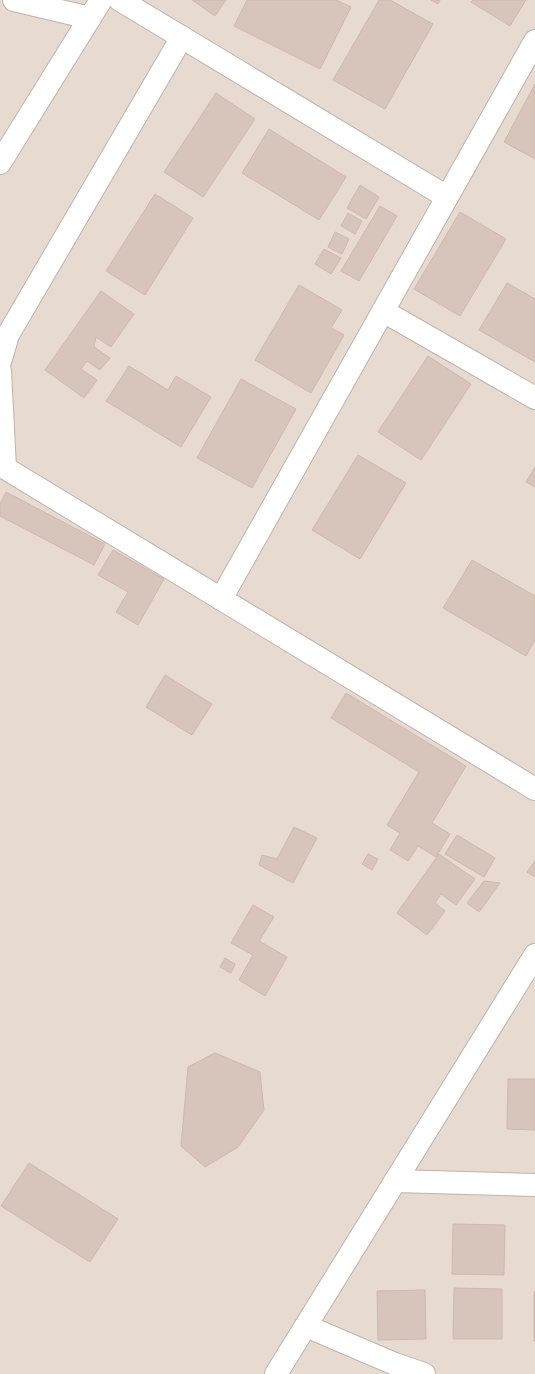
<svg xmlns="http://www.w3.org/2000/svg" width="535" height="1374" font-family="Quicksand,sans-serif">
  <style>
    .residential { fill: #e6dad1 }
    .building { fill: #d7c5bb; stroke: #cfb8ab }
    .lines { fill: none; stroke-linecap: round; stroke-linejoin: round }
    .minor-casing { stroke: #c1b2a9; stroke-width: 24 }
    .minor { stroke: #fff; stroke-width: 22 }
  </style>
  <rect width="100%" height="100%" fill="#f2eae3"/>
  <rect class="residential" x="0" y="0" width="535" height="1374"/>
  <g class="building">
    <path d="M192,0H226L215,16Z"/>
    <path d="M247,0H336L351,7L320,69L234,26Z"/>
    <path d="M379,0H390L433,24L385,109L333,80Z"/>
    <path d="M431,0H440L438,4Z"/>
    <path d="M473,0H526L510,26L471,2Z"/>
    <path d="M535,84V159L504,142Z"/>
    <path d="M216,93L255,119L203,197L164,172Z"/>
    <path d="M269,129L346,177L319,220L242,173Z"/>
    <path d="M360,185L379,197L366,219L347,208Z"/>
    <path d="M155,194L193,218L145,295L106,271Z"/>
    <path d="M380,206L397,216L359,281L341,271Z"/>
    <path d="M460,212L506,239L460,316L414,289Z"/>
    <path d="M348,213L362,221L355,234L341,226Z"/>
    <path d="M335,232L349,239L342,254L328,247Z"/>
    <path d="M324,249L341,258L331,274L315,264Z"/>
    <path d="M507,283L535,299V362L479,330Z"/>
    <path d="M299,285L342,310L331,328L344,335L311,393L255,360Z"/>
    <path d="M101,291L134,314L111,347L96,337L94,347L110,358L100,370L87,361L81,369L97,380L84,398L45,370Z"/>
    <path d="M428,356L471,384L421,460L378,432Z"/>
    <path d="M129,366L168,390L176,376L211,397L181,447L106,401Z"/>
    <path d="M241,379L296,409L252,488L197,458Z"/>
    <path d="M358,455L406,483L360,559L312,530Z"/>
    <path d="M535,467V487L526,482Z"/>
    <path d="M6,492L105,544L94,565L0,516V504Z"/>
    <path d="M113,550L164,579L138,625L116,612L128,592L98,575Z"/>
    <path d="M472,560L535,596V640L526,656L443,608Z"/>
    <path d="M165,675L212,704L192,735L146,707Z"/>
    <path d="M346,693L466,766L432,823L450,834L436,857L418,846L408,861L390,850L400,833L387,825L419,772L331,718Z"/>
    <path d="M294,827L317,838L293,883L259,865L262,855L277,859Z"/>
    <path d="M457,835L495,858L484,877L445,854Z"/>
    <path d="M368,854L378,859L372,870L362,864Z"/>
    <path d="M439,854L475,879L456,905L441,894L435,903L445,911L427,935L397,913Z"/>
    <path d="M535,861V877L527,872Z"/>
    <path d="M484,881L500,883L479,912L467,903Z"/>
    <path d="M253,905L274,917L259,941L287,957L265,996L239,980L253,955L231,943Z"/>
    <path d="M225,958L235,964L231,973L220,967Z"/>
    <path d="M215,1053L260,1072L264,1110L238,1147L205,1167L181,1146L188,1067Z"/>
    <path d="M508,1079H535V1130L507,1129Z"/>
    <path d="M29,1163L118,1219L90,1262L1,1206Z"/>
    <path d="M453,1224L505,1225L504,1275L452,1274Z"/>
    <path d="M454,1288L502,1289V1339H453Z"/>
    <path d="M425,1290L426,1339L378,1340L377,1291Z"/>
    <rect x="534" y="1292" width="1" height="49"/>
  </g>
  <g class="lines">
    <g class="minor-casing">
      <g id="minor">
        <path d="M14,0L90,18"/>
        <path d="M120,0L447,197"/>
        <path d="M0,163L101,0"/>
        <path d="M383,311L535,398"/>
        <path d="M0,362L8,335L182,37"/>
        <path d="M0,371L5,468"/>
        <path d="M0,465L535,789"/>
        <path d="M221,599L535,41"/>
        <path d="M395,1181L535,1185"/>
        <path d="M306,1326L395,1364L424,1374"/>
        <path d="M276,1374L535,955"/>
      </g>
    </g>
    <use href="#minor" class="minor"/>
  </g>
</svg>
